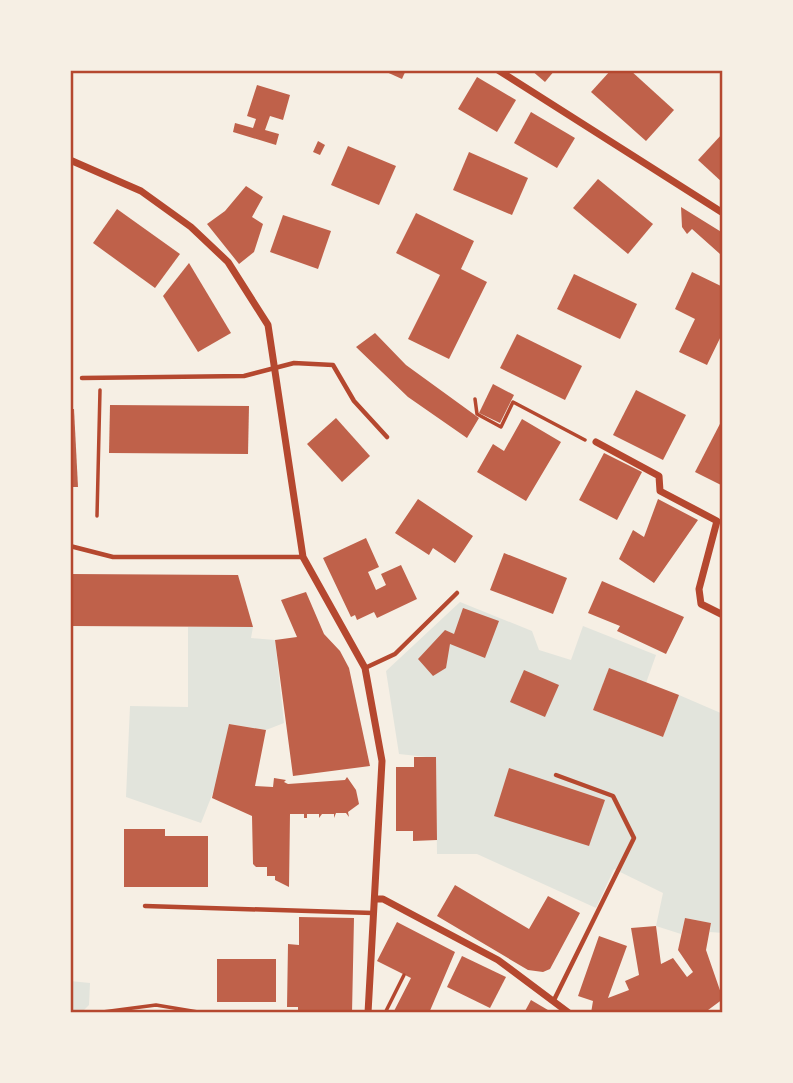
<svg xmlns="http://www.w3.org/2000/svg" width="793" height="1083" font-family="'Golos Text',sans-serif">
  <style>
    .green { fill: #e2e4dc }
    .building { fill: #bf614a }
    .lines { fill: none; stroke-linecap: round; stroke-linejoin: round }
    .path { stroke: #b5482f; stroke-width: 3.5 }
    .service { stroke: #b5482f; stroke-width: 4.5 }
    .minor { stroke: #b5482f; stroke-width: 7 }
    .neatline { fill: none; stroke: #b5482f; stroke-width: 2.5 }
  </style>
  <rect width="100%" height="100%" fill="#f6efe4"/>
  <g class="green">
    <path d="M460,602L532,631L539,650L571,660L583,626L656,655L646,683L609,669L593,710L663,737L679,695L723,714V933L710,932L711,923L685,918L681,934L656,926L663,893L614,869L596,908L477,854H437L436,758L399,754L386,671Z"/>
    <path d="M188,627H253L251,638L275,640L284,723L266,730L229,724L218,780L201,823L126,797L130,706L188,707Z"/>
    <path d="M70,981L90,983L89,1005L81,1013H70Z"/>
  </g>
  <g class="building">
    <path d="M382,70H406L402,79Z"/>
    <path d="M531,70H555L545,82Z"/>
    <path d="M611,70H630L674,110L646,141L591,92Z"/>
    <path d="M477,77L516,100L497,132L458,109Z"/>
    <path d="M257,85L290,95L283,120L270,116L265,130L279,134L276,145L233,132L235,123L253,128L256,119L247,116Z"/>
    <path d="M531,112L575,138L557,168L514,143Z"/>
    <path d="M723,133V183L698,160Z"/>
    <path d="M318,141L325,145L320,155L313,152Z"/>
    <path d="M348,146L396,166L379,205L331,185Z"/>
    <path d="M469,152L528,178L512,215L453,190Z"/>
    <path d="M598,179L653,224L628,254L573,208Z"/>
    <path d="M246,186L263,197L252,217L263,224L254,252L239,264L207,224L225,211Z"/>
    <path d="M681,207L723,233L720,254L692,229L687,234L682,227Z"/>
    <path d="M117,209L180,254L155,288L93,243Z"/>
    <path d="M416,213L474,241L461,269L487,282L449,359L408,339L440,275L396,253Z"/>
    <path d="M283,215L331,231L318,269L270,252Z"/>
    <path d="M189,263L231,333L198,352L163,296Z"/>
    <path d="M692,272L723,287V332L707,365L679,352L695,319L675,309Z"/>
    <path d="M574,274L637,304L620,339L557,309Z"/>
    <path d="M375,333L406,365L479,418L467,438L408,397L356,347Z"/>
    <path d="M517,334L582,366L565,400L500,368Z"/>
    <path d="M493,384L514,395L500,423L479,413Z"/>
    <path d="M636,390L686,415L663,460L613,435Z"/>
    <path d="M110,405L249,406L248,454L109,453Z"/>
    <path d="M70,409H74L78,487H70Z"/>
    <path d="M336,418L370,456L342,482L307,444Z"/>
    <path d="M723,418V486L695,472Z"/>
    <path d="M522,419L561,442L526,501L477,472L493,444L504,451Z"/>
    <path d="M604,453L642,472L617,520L579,500Z"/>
    <path d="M418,499L473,536L455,563L433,548L429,555L395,533Z"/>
    <path d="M658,499L698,520L654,583L619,559L633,530L644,537Z"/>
    <path d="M366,538L379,567L368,572L376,590L386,585L381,574L401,565L417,599L377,618L374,612L357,620L355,615L351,617L323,558Z"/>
    <path d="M504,553L567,578L553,614L490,590Z"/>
    <path d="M70,574L238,575L253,627L70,626Z"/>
    <path d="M602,581L684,617L666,654L617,631L620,626L588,613Z"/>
    <path d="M306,592L324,634L340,651L349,668L370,766L293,776L275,640L297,637L281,600Z"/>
    <path d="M463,608L499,621L485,658L450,644L446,668L433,676L418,659L445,630L454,634Z"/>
    <path d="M609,668L679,695L663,737L593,710Z"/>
    <path d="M524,670L559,685L545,717L510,702Z"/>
    <path d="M229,724L266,730L255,786L273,787L274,778L286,780L284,782L288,784L345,780L347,777L356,790L359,804L348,812L349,817L346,813H336L334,818V814H322L319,818V814H307V818H304V814H290L289,887L275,880V876H267V867H256L253,864L252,816L212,798Z"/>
    <path d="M414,757H436L437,840L413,841V831H396V767H414Z"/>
    <path d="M509,768L605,800L589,846L494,816Z"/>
    <path d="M124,829H165V836H208V887H124Z"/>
    <path d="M455,885L529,929L548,896L580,913L550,969L543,972L528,970L437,916Z"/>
    <path d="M299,917L354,918L352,1013H298V1007H287L288,944L299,945Z"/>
    <path d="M685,918L711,923L706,950L723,999L704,1013H591L593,1001L578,996L599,936L627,946L608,998L629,990L625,981L639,975L631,928L656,926L661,964L673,958L687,977L693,972L678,950Z"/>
    <path d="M397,922L455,952L429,1013H393L411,978L377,961Z"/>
    <path d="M462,956L506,977L490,1008L447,987Z"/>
    <rect x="217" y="959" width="59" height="43"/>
    <path d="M531,1000L553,1013H524Z"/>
  </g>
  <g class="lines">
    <g class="path">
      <path d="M475,399L477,414L501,427L513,402L585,440"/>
      <path d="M97,516L100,390"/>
      <path d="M95,1013L156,1005L204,1013"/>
      <path d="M385,1013L404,975"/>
    </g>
    <g class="service">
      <path d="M82,378L244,376L294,363L333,365L354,401L387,437"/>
      <path d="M70,546L113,557H303"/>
      <path d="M365,668L395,654L457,593"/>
      <path d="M145,906L373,913"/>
      <path d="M554,1000L634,838L613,796L556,775"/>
    </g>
    <g class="minor">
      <path d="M498,70L723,213"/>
      <path d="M70,160L141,191L191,227L228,262L268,325L303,557L365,668L382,761L368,1013"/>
      <path d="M596,442L659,476L660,491L717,521L699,589L701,604L723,615"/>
      <path d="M375,899H383L498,960L569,1013"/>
    </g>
  </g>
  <rect width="793" height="1083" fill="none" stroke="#f6efe4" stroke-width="144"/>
  <rect x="72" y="72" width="649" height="939" class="neatline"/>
</svg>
